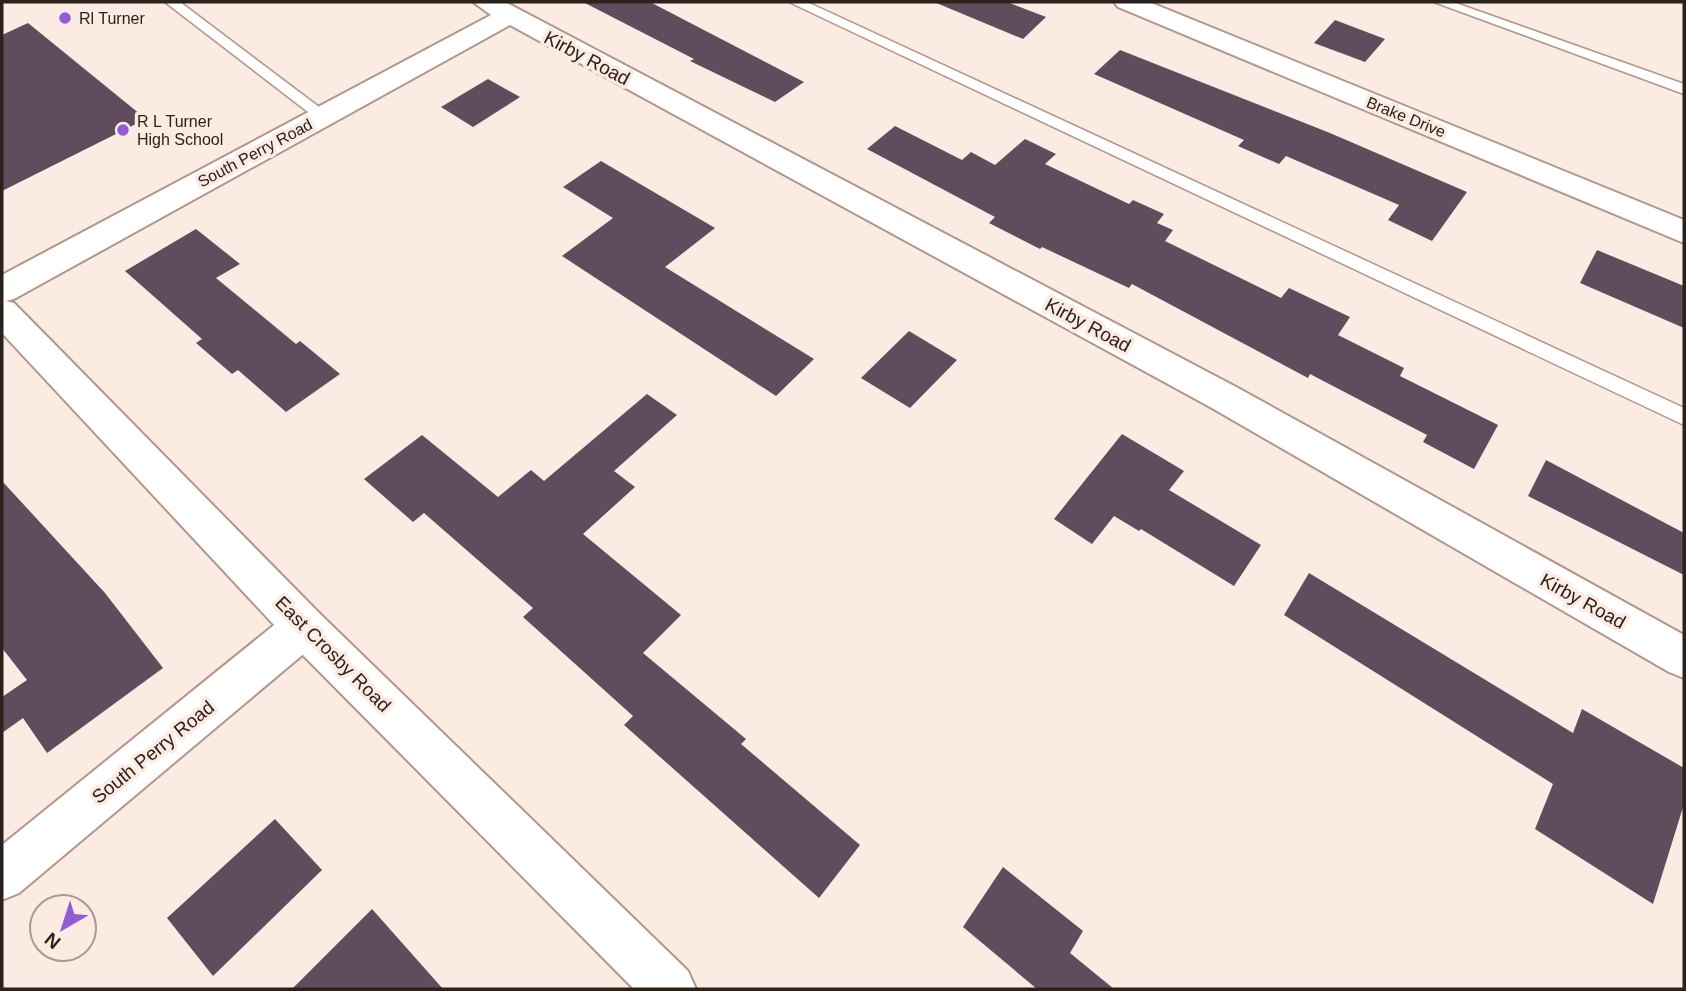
<svg xmlns="http://www.w3.org/2000/svg" width="1686" height="991" font-family="Helvetica,sans-serif">
  <style>
    .building { fill: #604c5d }
    .lines { fill: none; stroke-linecap: round; stroke-linejoin: round }
    .lane-casing { stroke: #b19788; stroke-width: 3 }
    .street-casing { stroke: #b19788; stroke-width: 4 }
    .secondary-casing { stroke: #b19788; stroke-width: 4 }
    .lane { fill: #fff; fill-rule: evenodd }
    .street { fill: #fff; fill-rule: evenodd }
    .secondary { fill: #fff; fill-rule: evenodd }
    .poi-dot { fill: #915cd5; stroke: #fcebe2; stroke-width: 2.5 }
    .labels { text-anchor: middle; dominant-baseline: central; stroke-width: 7; stroke-linejoin: round; paint-order: stroke }
    .far-poi-label { font-size: 16px; fill: #2c221c; stroke: #fcebe2; text-anchor: start }
    .far-street-label { font-size: 16px; fill: #2c221c; stroke: #fcebe2 }
    .street-label { font-size: 19px; fill: #2c221c; stroke: #fcebe2 }
  </style>
  <rect width="100%" height="100%" fill="#fcebe2"/>
  <g class="building">
    <path d="M583,2H650L804,82L775,102L690,61L694,59Z"/>
    <path d="M934,2H1007L1046,17L1023,39Z"/>
    <path d="M1335,20L1385,39L1365,62L1314,43Z"/>
    <path d="M28,23L146,119L2,191V35Z"/>
    <path d="M1120,50L1330,133L1467,192L1432,241L1388,220L1399,205L1286,156L1279,164L1238,146L1244,140L1094,74Z"/>
    <path d="M488,79L520,97L473,127L441,107Z"/>
    <path d="M895,126L962,160L971,152L995,165L1025,139L1056,154L1045,164L1129,204L1133,200L1164,214L1157,223L1173,230L1165,241L1281,298L1289,288L1350,317L1338,335L1404,368L1400,376L1498,425L1474,469L1423,442L1427,435L1310,374L1308,378L1132,284L1129,288L1042,247L1040,249L989,223L995,217L867,149Z"/>
    <path d="M601,161L715,228L665,267L814,359L776,396L562,256L613,218L563,187Z"/>
    <path d="M196,229L240,264L216,278L296,344L300,341L340,374L286,412L238,370L232,374L196,343L202,339L125,271Z"/>
    <path d="M1597,250L1684,286V328L1580,283Z"/>
    <path d="M909,331L957,360L910,408L861,378Z"/>
    <path d="M647,394L677,415L614,471L635,487L583,534L681,615L643,653L746,739L741,744L860,845L819,898L624,725L633,716L523,617L533,608L424,513L413,522L364,479L422,435L498,497L531,470L544,481Z"/>
    <path d="M1122,434L1184,471L1169,490L1261,545L1234,586L1141,529L1139,531L1114,516L1092,544L1054,519Z"/>
    <path d="M1546,460L1684,533V575L1528,496Z"/>
    <path d="M2,481L105,593L163,668L47,753L23,718L2,733V697L27,680L2,648Z"/>
    <path d="M1309,573L1573,733L1582,709L1684,768V804L1653,904L1535,829L1553,784L1284,615Z"/>
    <path d="M275,819L322,870L213,976L167,918Z"/>
    <path d="M1003,867L1083,931L1070,953L1114,989H1037L963,927Z"/>
    <path d="M372,909L443,989H292Z"/>
  </g>
  <g class="lines">
    <g class="lane-casing">
      <g id="lane">
        <path d="M165,2H180L327,113V119H317Z"/>
        <path d="M789,2H807L1684,408V425Z"/>
        <path d="M1434,2H1453L1684,84V94Z"/>
      </g>
    </g>
    <g class="street-casing">
      <g id="street">
        <path d="M473,2H505L1238,388L1684,635V678L1669,672L1212,408L510,25L14,299L2,302V275L491,15Z"/>
        <path d="M1114,2H1149L1684,220V243L1118,7Z"/>
        <path d="M304,608L319,613L325,627L319,641L19,893L2,900V845L289,613Z"/>
      </g>
    </g>
    <g class="secondary-casing">
      <path id="secondary" d="M2,300L14,303L319,613L688,971L696,989H634L289,641L2,333Z"/>
    </g>
    <use href="#lane" class="lane"/>
    <use href="#street" class="street"/>
    <use href="#secondary" class="secondary"/>
  </g>
  <g class="poi-dot">
    <circle cx="65" cy="18" r="7"/>
    <circle cx="123" cy="130" r="7"/>
  </g>
  <g class="labels">
    <g class="far-poi-label">
      <text x="79" y="18">Rl Turner</text>
      <text x="137" y="121">R L Turner<tspan x="137" dy="18">High School</tspan></text>
    </g>
    <g class="far-street-label">
      <text transform="translate(1406 117) rotate(22)">Brake Drive</text>
      <text transform="translate(255 153) rotate(-28)">South Perry Road</text>
    </g>
    <g class="street-label">
      <text transform="translate(587 58) rotate(28)">Kirby Road</text>
      <text transform="translate(1088 325) rotate(28)">Kirby Road</text>
      <text transform="translate(1583 601) rotate(29)">Kirby Road</text>
      <text transform="translate(333 654) rotate(45)">East Crosby Road</text>
      <text transform="translate(153 752) rotate(-39)">South Perry Road</text>
    </g>
  </g>
  <rect width="1686" height="991" fill="none" stroke="#2c221c" stroke-width="7"/>
  <g transform="translate(63 928) rotate(219)"><circle r="33" fill="#fcebe2" stroke="#a99b93" stroke-width="2"/>
  <path d="M0-5L12 26L0 18L-12 26Z" fill="#915cd5"/>
  <text y="-10" font-size="19" font-weight="bold" text-anchor="middle" fill="#2c221c">N</text>
  </g>
</svg>
